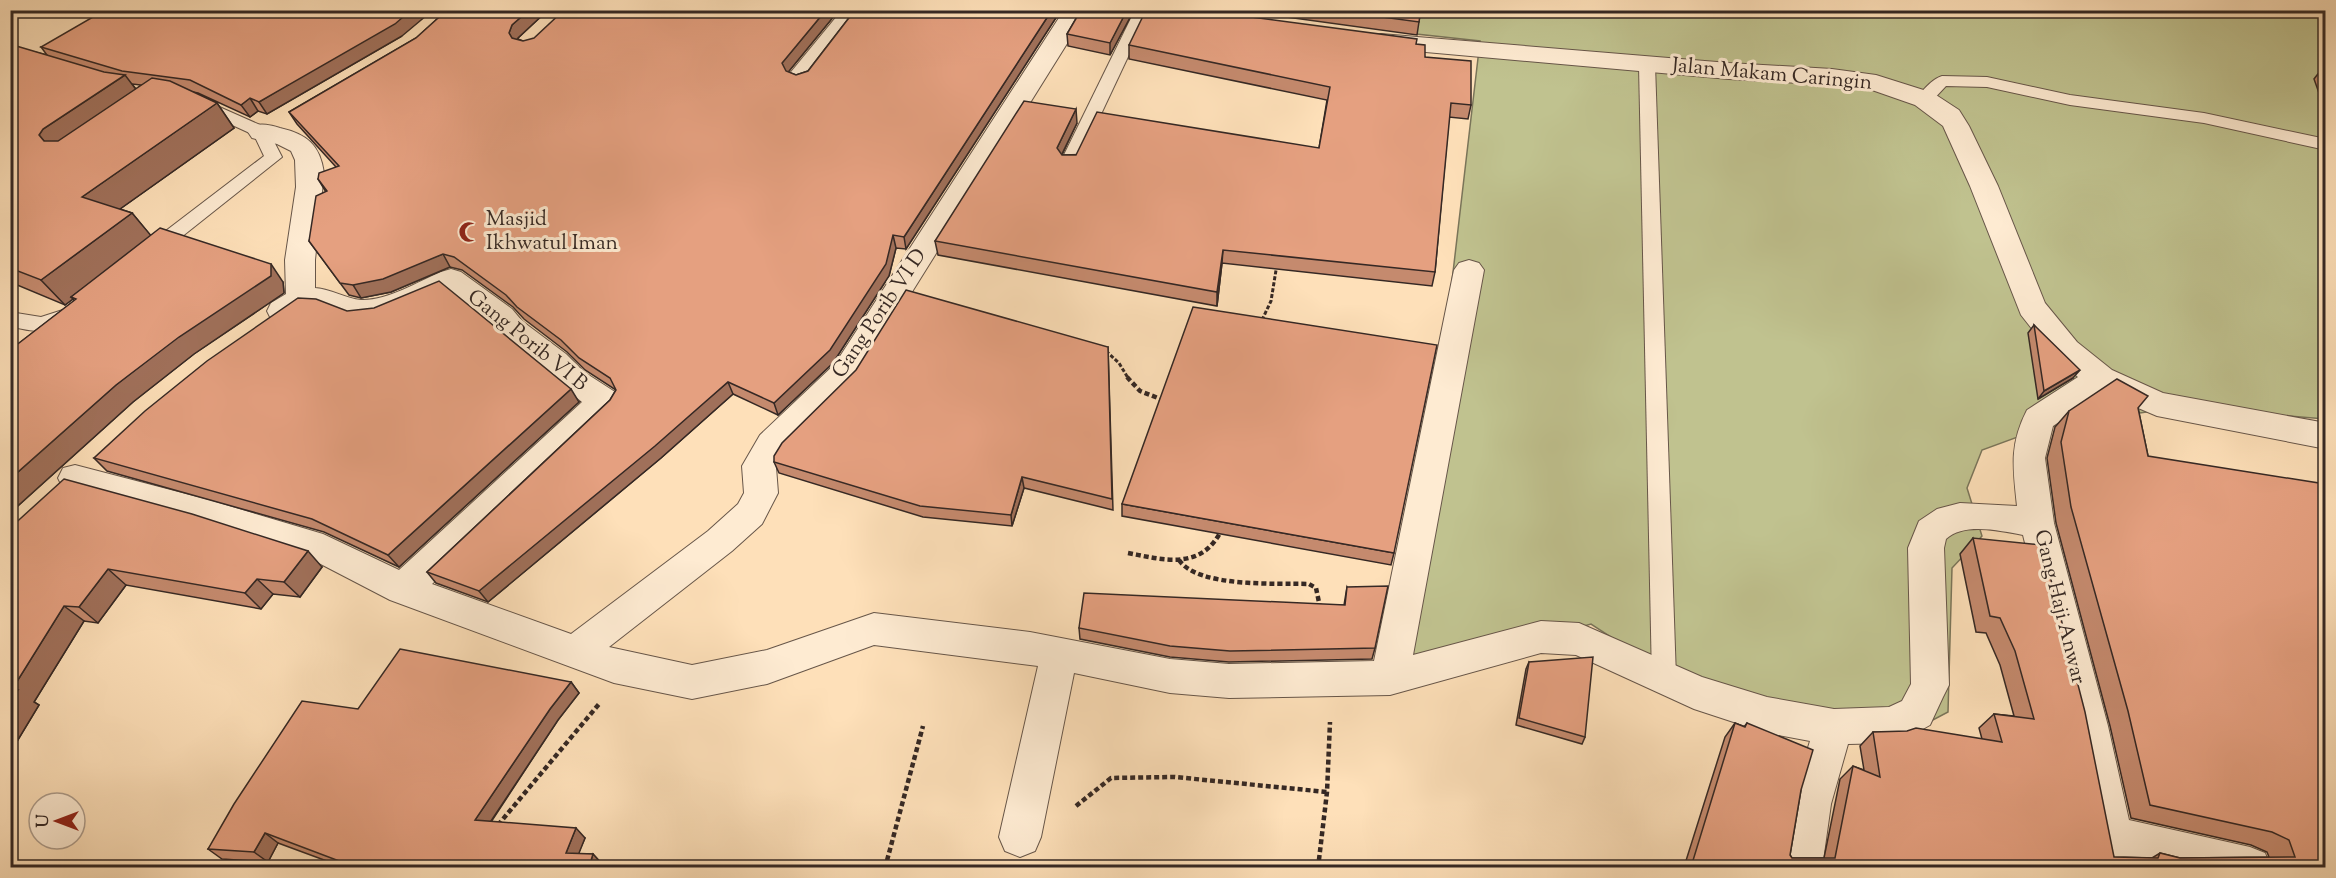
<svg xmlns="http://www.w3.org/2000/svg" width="2336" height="878" font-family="'Sorts Mill Goudy',serif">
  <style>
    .green { fill: #c0c28f; stroke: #7a755a; stroke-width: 1.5 }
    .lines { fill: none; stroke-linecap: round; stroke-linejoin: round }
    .lane-casing { stroke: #675649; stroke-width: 2 }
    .street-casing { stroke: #675649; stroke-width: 2 }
    .path-far1 { stroke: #352824; stroke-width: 3; stroke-dasharray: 4 2; stroke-linecap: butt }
    .path { stroke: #352824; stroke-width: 4.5; stroke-dasharray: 5 3; stroke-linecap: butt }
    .lane { fill: #feebd2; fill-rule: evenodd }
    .street { fill: #feebd2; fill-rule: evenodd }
    .wall { fill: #c58a6e; stroke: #352824; stroke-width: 1.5; fill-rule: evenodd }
    .shaded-wall { fill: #a0705a; stroke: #352824; stroke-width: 1.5 }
    .building { fill: #e5a080; stroke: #352824; stroke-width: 1.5 }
    .labels { text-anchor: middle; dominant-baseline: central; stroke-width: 6; stroke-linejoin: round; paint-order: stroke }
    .street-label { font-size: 21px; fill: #352824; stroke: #feebd2 }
    .poi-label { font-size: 21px; fill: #352824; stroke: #feebd2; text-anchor: start }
  </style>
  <rect width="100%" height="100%" fill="#fee0b9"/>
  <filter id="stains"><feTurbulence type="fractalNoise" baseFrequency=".00333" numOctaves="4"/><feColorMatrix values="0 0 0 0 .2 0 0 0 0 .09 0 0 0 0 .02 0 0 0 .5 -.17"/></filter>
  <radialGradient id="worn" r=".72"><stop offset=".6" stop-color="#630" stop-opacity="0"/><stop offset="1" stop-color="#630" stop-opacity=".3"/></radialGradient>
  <path class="green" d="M1413,11H2325V419L2179,407L2042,428L1982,450L1967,488L1982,536L1952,568L1948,712L1931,721H1840L1711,702L1591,624L1406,675L1480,41L1416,34Z"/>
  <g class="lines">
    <g class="lane-casing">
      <g id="lane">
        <path d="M1135,10H1150L1078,163L1075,167H1063L1060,163Z"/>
        <path d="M1647,60L1655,65L1676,678L1673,686L1664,689L1655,686L1652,678L1639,65Z"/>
        <path d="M1942,76L1987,77L2070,95L2204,113L2326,139V150L2204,123L2070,105L1987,87L1946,86L1930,103H1918L1916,99C1922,91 1932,79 1942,76Z"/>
        <path d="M199,98L267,128L282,157L160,254H146L144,250L146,246L264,156L254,135L193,107L191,103Z"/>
        <path d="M69,308L76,310L79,315C66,337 31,332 10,326V312L41,317Z"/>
      </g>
    </g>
    <g class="street-casing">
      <g id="street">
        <path d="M842,10H867L809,82L800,85L791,82L787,77L791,72Z"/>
        <path d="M1064,10H1088L857,380L784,453L776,467L778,493L762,524L732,551L609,647L692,665L767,650L874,613L1030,632L1170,659L1229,664L1374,661L1454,270L1459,263L1469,260L1479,263L1484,270L1413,655L1541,621L1579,623L1702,677L1767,697L1834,709L1889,707L1902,701L1911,684L1908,548L1919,521L1937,509L1960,503L2017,506C2013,468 2009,445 2027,410L2078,377L2055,358L2021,315L1970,186L1943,126L1915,105L1872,90L1832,85L1729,79L1381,48L1372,46L1369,41L1372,36L1381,34L1729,63L1832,69L1876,75L1933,93L1959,110L1969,126L1998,186L2045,303L2077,342L2112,370L2163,393L2326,423V449L2157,416L2103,393L2053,426L2045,458L2054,523L2108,726L2129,820L2250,847L2265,853L2271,868H2160L2138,862L2139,868H2097L2070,726L2023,535C2001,531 1964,522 1946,539L1944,548L1949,685L1943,697L1930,725L1907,738L1893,743L1848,744L1831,804L1822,868H1780L1791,804L1810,741L1767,733L1694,709L1576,655L1541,653L1390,695L1229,698L1170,693L1074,673L1041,837L1035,851L1020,857L1005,851L999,837L1038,666L874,645L767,684L692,699L614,683L390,600L313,560L209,528L75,491L63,488L58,478L63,468L75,465L209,500L323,534L399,570L582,402L448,292C421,304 385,327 355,321C339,318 326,309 310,309C294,310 293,325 271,319L267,311L271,303L286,294L285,260L296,187L295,160L291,151L277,144L252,138L248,132L252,126C262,123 270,125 280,128C307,134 320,145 324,173L315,260V288C331,289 347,299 361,300C387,301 417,282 441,272L451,269L461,272L512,309L522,321L566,354L584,372L615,392L620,401L615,410L432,584L571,634L708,531L738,504L744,493L742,466L760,435L835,364Z"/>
      </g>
    </g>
    <g class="path-far1">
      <path d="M1262,320L1271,301L1277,264"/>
      <path d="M1106,351L1119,363L1128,378"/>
    </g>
    <g class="path">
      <path d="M1127,377L1140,391L1163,400"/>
      <path d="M1128,553C1164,560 1202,571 1222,529"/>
      <path d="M1179,560C1198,588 1277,583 1309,584L1316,588L1320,607"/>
      <path d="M1076,806L1111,778L1175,777L1327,792"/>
      <path d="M498,825L599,704"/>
      <path d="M885,868L923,726"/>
      <path d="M1318,868L1327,792L1330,722"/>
    </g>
    <use href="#lane" class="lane"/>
    <use href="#street" class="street"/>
  </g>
  <g class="wall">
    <path d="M447,10H548L518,38V39L523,41L839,10L788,72L796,75L808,71L855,10H1061L906,249L896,248L889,276L833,363L778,415L733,394L661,458L488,602L436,583L427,572L610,400L616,390L585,370L567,352L524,319L513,307L462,270L450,267L391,292L361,298L349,295L309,241L326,192L318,179L336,167L297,124L289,112L416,38Z"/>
    <path d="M1081,10H1134L1110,55L1068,46L1067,34Z"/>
    <path d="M1236,10H1420V15L1417,35Z"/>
    <path d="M402,36L267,114L258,111L250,117L198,93L193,92L217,103L234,128L120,209L132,213L150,235L283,282L284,293L194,354L133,402L10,513V350L74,301L73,299L65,305L10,282V46L47,55L41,47ZM132,84L141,85L136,89Z"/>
    <path d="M1416,44L1425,57L1471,105L1468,119L1449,117L1435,272L1432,286L1222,263L1217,306L938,255L935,241L1077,123L1062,155L1319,148L1327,100L1129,59V45Z"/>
    <path d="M2325,65V110L2314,79Z"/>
    <path d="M2034,325L2073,378L2038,399L2028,333Z"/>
    <path d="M1108,347L1113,510L1024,488L1012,526L923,517L779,473L774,462Z"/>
    <path d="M579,402L399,567L324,532L107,471L94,458Z"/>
    <path d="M2138,408L2148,456L2325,867H1684L1725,737L1735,723L1744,727L1747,723L1801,790L1790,855L1792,858H1824L1840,779L1853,766L1864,770L1860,746L1873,732L1982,739L1979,728L1994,714L2014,716L2000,665L1986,633L1976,632L1960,554L1973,538L2114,857L2152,858L2160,853L2180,858L2269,857L2267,852L2251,845L2131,818L2110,726L2056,523L2047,458L2055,427L2069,411Z"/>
    <path d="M1122,504L1394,553L1391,565L1122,516Z"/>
    <path d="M10,528L322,567L300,597L273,594L261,609L126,585L98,623L84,621L34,702L39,705L10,753Z"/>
    <path d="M1347,587L1375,648L1372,659L1229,662L1170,657L1080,639L1079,628L1344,605Z"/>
    <path d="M1529,662L1585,737L1582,744L1516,725L1526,669Z"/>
    <path d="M571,682L579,693L558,720L491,822L585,838L578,854H593L602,864L601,867H343L278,843L268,862L222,859L208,849L358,709Z"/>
  </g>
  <g class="shaded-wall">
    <path d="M411,10H433L402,36L267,114L259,102Z"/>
    <path d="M529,10H548L518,38L515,45L509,33L512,25Z"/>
    <path d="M826,10H839L785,76L782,63Z"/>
    <path d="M1052,10H1061L906,249L904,237Z"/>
    <path d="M1127,10H1134L1110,55V43Z"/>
    <path d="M125,75L144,100L60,160L39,135L43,129Z"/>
    <path d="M250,98L258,111L250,117L241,105Z"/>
    <path d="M217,103L234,128L103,221L82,197Z"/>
    <path d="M1076,109L1077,123L1058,162L1057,148Z"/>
    <path d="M132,213L153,238L71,297L73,299L65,305L41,280Z"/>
    <path d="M893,235L896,248L889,276L833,363L778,415L774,403Z"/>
    <path d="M1223,250L1222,263L1217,306V292Z"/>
    <path d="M443,254L450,267L391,292L361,298L353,285Z"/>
    <path d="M271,264L283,282L284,293L194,354L133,402L10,513V479L116,385Z"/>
    <path d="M2080,370L2073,378L2038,399L2044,391Z"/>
    <path d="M728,382L733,394L661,458L488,602L479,591Z"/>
    <path d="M571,389L579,402L399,567L388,555Z"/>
    <path d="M1022,477L1024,488L1012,526L1011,515Z"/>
    <path d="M308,551L322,567L300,597L284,582Z"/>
    <path d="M108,569L126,585L98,623L79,607Z"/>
    <path d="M257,579L273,594L261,609L245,593Z"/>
    <path d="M64,606L84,621L34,702L39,705L10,753L11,691Z"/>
    <path d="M571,682L579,693L558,720L485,830L475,820L550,709Z"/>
    <path d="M576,828L585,838L575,863L566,853Z"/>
    <path d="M265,833L278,843L268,862L254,852Z"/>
    <path d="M593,854L602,864L601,867H589Z"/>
    <path d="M67,863L74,867H64Z"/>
  </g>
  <g class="building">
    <path d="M105,10H411L395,24L259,102L250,98L241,105L190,80L122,71L41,47Z"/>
    <path d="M447,10H529L512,25L509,33L512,38L523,41L534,38L564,10H826L782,63L786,71L796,75L808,71L855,10H1052L904,237L893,235L886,264L830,350L774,403L728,382L655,446L479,591L427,572L610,400L616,390L610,378L579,358L561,340L517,307L506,295L454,257L443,254L383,279L353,285L340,283L309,241L316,196L327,191L318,179L319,173L339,166L289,112L416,38Z"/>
    <path d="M1081,10H1127L1110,43L1067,34Z"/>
    <path d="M1146,10H1198L1417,39L1416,44L1425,45V57L1471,61V105L1451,103L1435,272L1223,250L1217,292L935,241L1024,101L1076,109L1057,148L1062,155H1076L1097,112L1319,148L1330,87L1129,45Z"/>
    <path d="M1330,10H1420V15L1419,22Z"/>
    <path d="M13,45L104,72L125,75L43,129L39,135L44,141H58L152,78L170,81L217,103L82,197L132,213L41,280L10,268V46Z"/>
    <path d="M160,228L271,264V276L179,337L116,385L10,479V350L76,299L71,297Z"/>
    <path d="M439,281L571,389L388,555L312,519L94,458L145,411L207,361L298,298L316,299L347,311L374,308Z"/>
    <path d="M906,290L1108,347L1112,499L1022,477L1011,515L920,506L774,462V456L782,443L856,370Z"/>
    <path d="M1193,307L1437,345L1394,553L1122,504Z"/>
    <path d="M2034,325L2080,370L2044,391L2043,384Z"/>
    <path d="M2117,379L2148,396L2138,408L2148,456L2325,484V867H1691L1735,723L1745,727L1747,723L1813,750L1801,790L1790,855L1792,858H1835L1853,766L1880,777L1873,732L1907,731L1916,728L2002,742L1994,714L2034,719L2015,651L2000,618L1990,616L1973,538L2042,545L2085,712L2114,857L2158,858L2160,853L2180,858L2295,857L2289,840L2272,832L2150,805L2128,711L2071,507L2061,442L2069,411Z"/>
    <path d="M64,479L192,514L308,551L284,582L257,579L245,593L108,569L79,607L64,606L11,691L18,690L10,702V528Z"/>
    <path d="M1388,586L1375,648L1230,651L1170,646L1079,628L1084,593L1345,605L1347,587Z"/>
    <path d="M400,649L571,682L550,709L475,820L576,828L566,853L593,854L589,867H355L265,833L254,852L208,849L234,804L302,701L358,709Z"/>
    <path d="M1593,657L1585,737L1519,718L1529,662Z"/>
    <path d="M10,862L67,863L64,867H10Z"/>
  </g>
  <defs>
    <g id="mosque-bare" transform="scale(1.62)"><path d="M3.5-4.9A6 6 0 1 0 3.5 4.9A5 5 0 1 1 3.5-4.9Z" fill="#8f2418" stroke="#feebd2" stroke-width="2.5" paint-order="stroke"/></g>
  </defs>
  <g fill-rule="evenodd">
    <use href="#mosque-bare" x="469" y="232"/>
  </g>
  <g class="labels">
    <g class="street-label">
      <text transform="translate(1772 75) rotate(5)">Jalan Makam Caringin</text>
      <text transform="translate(880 314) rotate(-56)">Gang Porib VI D</text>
      <text transform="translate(527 341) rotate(39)">Gang Porib VI B</text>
      <text transform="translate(2059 607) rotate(76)">Gang Haji Anwar</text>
    </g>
    <g class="poi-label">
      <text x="486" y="220">Masjid<tspan x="486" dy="24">Ikhwatul Iman</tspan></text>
    </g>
  </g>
  <rect width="2336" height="878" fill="none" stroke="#fee0b9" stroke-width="36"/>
  <rect x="12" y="12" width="2312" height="854" fill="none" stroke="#352824" stroke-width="3"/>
  <rect x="18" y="18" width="2300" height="842" fill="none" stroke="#352824" stroke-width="1.5"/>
  <g transform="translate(57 821) rotate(270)"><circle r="28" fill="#feebd2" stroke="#ae9d8c" stroke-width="1.5"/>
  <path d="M0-4.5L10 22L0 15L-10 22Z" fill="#8f2418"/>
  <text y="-9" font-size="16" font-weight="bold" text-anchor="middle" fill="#352824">U</text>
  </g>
  <rect width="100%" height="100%" filter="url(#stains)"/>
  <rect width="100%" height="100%" fill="url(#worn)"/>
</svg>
